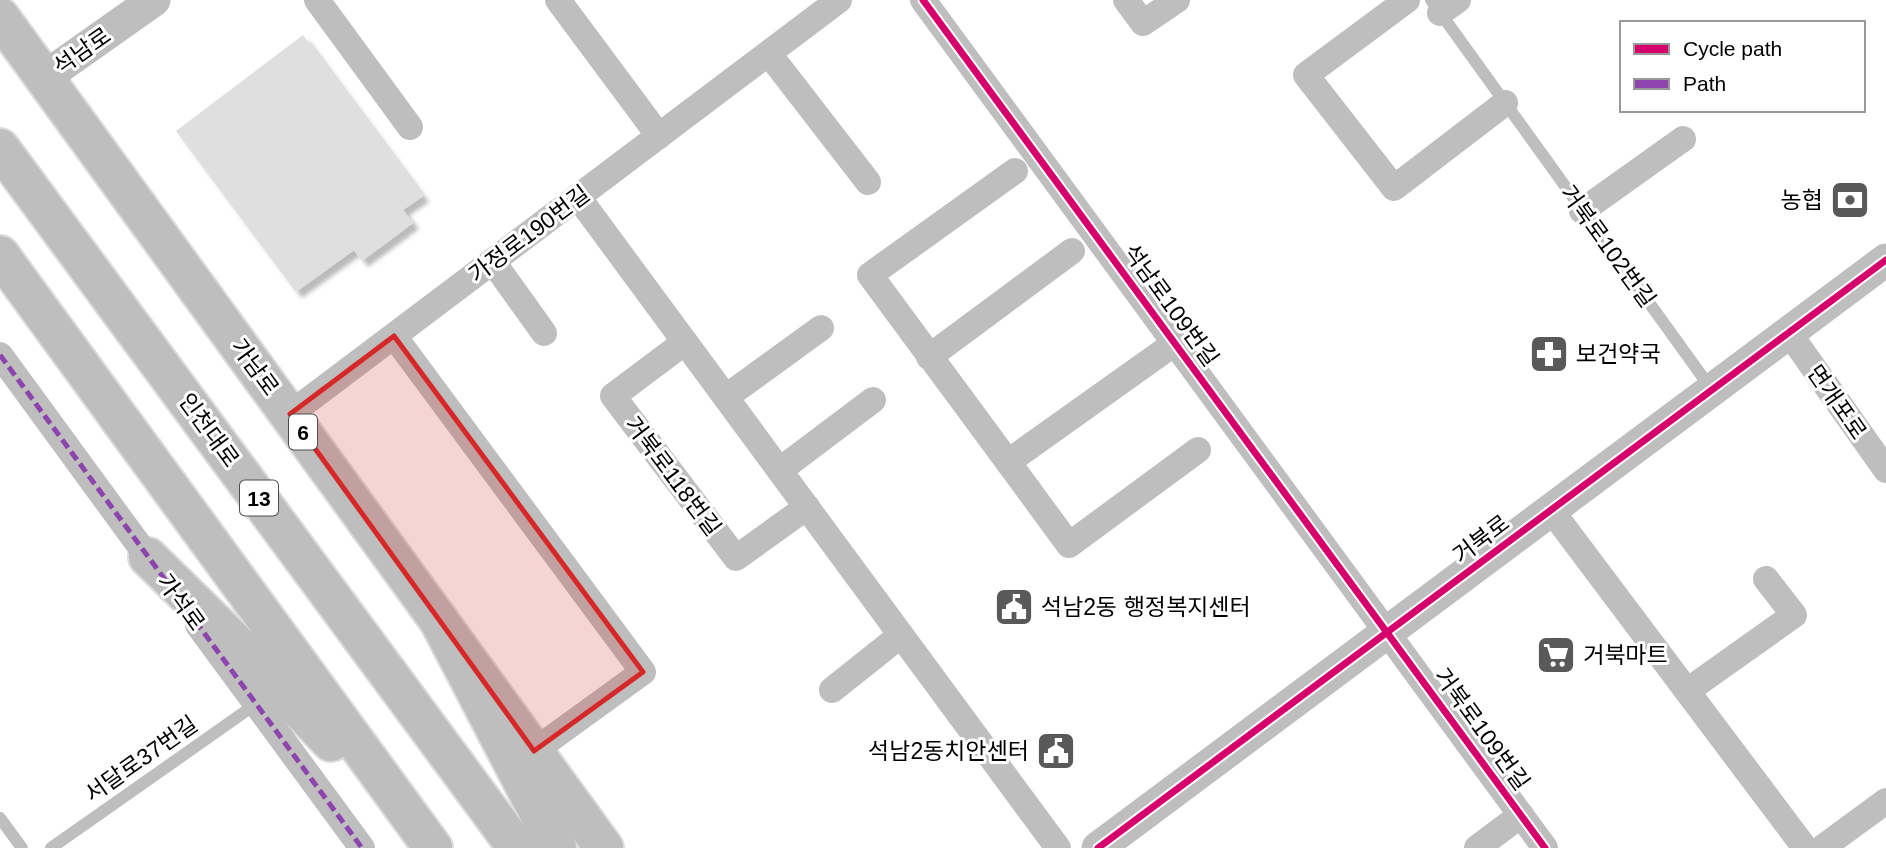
<svg xmlns="http://www.w3.org/2000/svg" width="1886" height="848" font-family="Arial,'Noto Sans KR',sans-serif">
  <style>
    .building { fill: #dfdfdf; filter: url(#shadow) }
    .lines { fill: none; stroke-linecap: round; stroke-linejoin: round }
    .primary-casing { stroke: #dbdbdb; stroke-width: 42 }
    .trunk-casing { stroke: #dbdbdb; stroke-width: 42 }
    .service { stroke: #bebebe; stroke-width: 12 }
    .minor { stroke: #bebebe; stroke-width: 26 }
    .tertiary { stroke: #bebebe; stroke-width: 33 }
    .primary { stroke: #bebebe; stroke-width: 38 }
    .trunk { stroke: #bebebe; stroke-width: 38 }
    .quiet { stroke: #8e44ad; stroke-width: 5; stroke-dasharray: 10 5; stroke-linecap: butt }
    .cycleway-casing { stroke: #fff; stroke-width: 11 }
    .cycleway { stroke: #d6006c; stroke-width: 7 }
    .marked { fill: #d62828; fill-opacity: 0.2; stroke: #d62828; stroke-width: 5; stroke-linejoin: round }
    .labels { text-anchor: middle; dominant-baseline: central; stroke-width: 6; stroke-linejoin: round; paint-order: stroke }
    .shield { fill: #fff; stroke: #4c4c4c; stroke-width: 2 }
    .shield-label { font-size: 21px; font-weight: bold; fill: #000 }
    .street-label { font-size: 23px; fill: #000; stroke: #fff }
    .poi-label { font-size: 23px; fill: #000; stroke: #fff; text-anchor: start }
  </style>
  <defs>
    <filter id="shadow"><feDropShadow dx="6" dy="6" stdDeviation="2" flood-color="#0004"/></filter>
  </defs>
  <rect width="100%" height="100%" fill="#fff"/>
  <path class="building" d="M303,35L423,196L403,210L413,223L362,261L354,250L296,292L176,131Z"/>
  <g class="lines">
    <g class="primary-casing">
      <path id="primary" d="M0,17L604,848"/>
    </g>
    <g class="trunk-casing">
      <g id="trunk">
        <path d="M0,148L517,848"/>
        <path d="M0,255L433,848"/>
        <path d="M148,557L244,651L331,742"/>
        <path d="M438,619L557,848"/>
      </g>
    </g>
    <g class="service">
      <path d="M1431,0L1712,390"/>
      <path d="M0,818L22,848"/>
      <path d="M51,848L256,704"/>
    </g>
    <g class="minor">
      <path d="M317,0L410,127"/>
      <path d="M558,0L659,136"/>
      <path d="M923,0L1545,848"/>
      <path d="M1126,0L1143,23L1177,0"/>
      <path d="M1407,0L1306,75L1394,188L1505,103"/>
      <path d="M1440,13L1458,0"/>
      <path d="M769,54L868,182"/>
      <path d="M578,197L1058,848"/>
      <path d="M1582,211L1683,139"/>
      <path d="M493,262L544,333"/>
      <path d="M1789,333L1886,470"/>
      <path d="M394,336L643,672L534,751"/>
      <path d="M685,342L613,396L736,558L807,507"/>
      <path d="M1175,343L1008,462L1069,545L1198,450"/>
      <path d="M0,355L158,571"/>
      <path d="M929,357L1072,251"/>
      <path d="M726,397L821,328"/>
      <path d="M290,414L839,0"/>
      <path d="M1008,462L870,275L1015,171"/>
      <path d="M780,470L873,400"/>
      <path d="M1551,510L1805,848"/>
      <path d="M198,625L362,848"/>
      <path d="M832,690L901,635"/>
      <path d="M1687,691L1794,615L1766,579"/>
      <path d="M1477,848L1521,815"/>
      <path d="M1822,848L1886,801"/>
    </g>
    <g class="tertiary">
      <path d="M45,77L154,0"/>
      <path d="M1098,848L1886,260"/>
    </g>
    <use href="#primary" class="primary"/>
    <use href="#trunk" class="trunk"/>
    <path class="quiet" d="M0,355L362,848"/>
    <g class="cycleway-casing">
      <g id="cycleway">
        <path d="M923,0L1545,848"/>
        <path d="M1098,848L1886,260"/>
      </g>
    </g>
    <use href="#cycleway" class="cycleway"/>
  </g>
  <path class="marked" d="M394,336L643,672L534,751L290,414Z"/>
  <defs>
    <g id="bank-square" transform="scale(2.0125)"><rect x="-9" y="-9" width="18" height="18" rx="4" fill="#595959" stroke="#fff"/><path d="M-6-4H6V4H-6ZM0-2.3a2.3 2.3 0 1 0 0 4.6a2.3 2.3 0 1 0 0-4.6Z" fill="#fff"/></g>
    <g id="pharmacy-square" transform="scale(2.0125)"><rect x="-9" y="-9" width="18" height="18" rx="4" fill="#595959" stroke="#fff"/><path d="M-2-6h4v4h4v4h-4v4h-4v-4h-4v-4h4Z" fill="#fff"/></g>
    <g id="civic-square" transform="scale(2.0125)"><rect x="-9" y="-9" width="18" height="18" rx="4" fill="#595959" stroke="#fff"/><path d="M-.6-6.5H3V-4.5H.6V-3L4-1V1h2V6H-6V1h2V-1L-.6-3ZM-1.2 2.5V6h2.4V2.5Z" fill="#fff"/></g>
    <g id="supermarket-square" transform="scale(2.0125)"><rect x="-9" y="-9" width="18" height="18" rx="4" fill="#595959" stroke="#fff"/><path d="M-6-5.5h2.5l.6 2H6L4.5 2H-2.5L-4.4-4H-6ZM-1.5 3.2a1.3 1.3 0 1 0 .1 0ZM3 3.2a1.3 1.3 0 1 0 .1 0Z" fill="#fff"/></g>
  </defs>
  <g fill-rule="evenodd">
    <use href="#bank-square" x="1850" y="200"/>
    <use href="#pharmacy-square" x="1549" y="354"/>
    <use href="#civic-square" x="1014" y="607"/>
    <use href="#supermarket-square" x="1556" y="655"/>
    <use href="#civic-square" x="1056" y="751"/>
  </g>
  <g class="labels">
    <g class="shield">
      <rect x="289" y="414.5" width="28" height="35" rx="5"/>
      <rect x="240" y="480.5" width="38" height="35" rx="5"/>
    </g>
    <g class="shield-label">
      <text x="303" y="432">6</text>
      <text x="259" y="498">13</text>
    </g>
    <g class="street-label">
      <text transform="translate(82 51) rotate(-35)">석남로</text>
      <text transform="translate(529 234) rotate(-37)">가정로190번길</text>
      <text transform="translate(1608 246) rotate(54)">거북로102번길</text>
      <text transform="translate(1171 305) rotate(54)">석남로109번길</text>
      <text transform="translate(255 367) rotate(54)">가남로</text>
      <text transform="translate(1837 402) rotate(55)">면개포로</text>
      <text transform="translate(209 430) rotate(54)">인천대로</text>
      <text transform="translate(673 476) rotate(53)">거북로118번길</text>
      <text transform="translate(1481 539) rotate(-37)">거북로</text>
      <text transform="translate(181 602) rotate(54)">가석로</text>
      <text transform="translate(1482 729) rotate(54)">거북로109번길</text>
      <text transform="translate(141 759) rotate(-35)">서달로37번길</text>
    </g>
    <g class="poi-label">
      <text x="1823" y="200" text-anchor="end">농협</text>
      <text x="1576" y="354">보건약국</text>
      <text x="1041" y="607">석남2동 행정복지센터</text>
      <text x="1583" y="655">거북마트</text>
      <text x="1029" y="751" text-anchor="end">석남2동치안센터</text>
    </g>
  </g>
  <rect x="1620" y="21" width="245" height="91" fill="#ffffff" stroke="#999999" stroke-width="2"/>
  <rect x="1634" y="44" width="35" height="10" fill="#d6006c" stroke="#999999" stroke-width="2"/>
  <text x="1683" y="56" font-size="21" fill="#000000">Cycle path</text>
  <rect x="1634" y="79" width="35" height="10" fill="#8e44ad" stroke="#999999" stroke-width="2"/>
  <text x="1683" y="91" font-size="21" fill="#000000">Path</text>
</svg>
